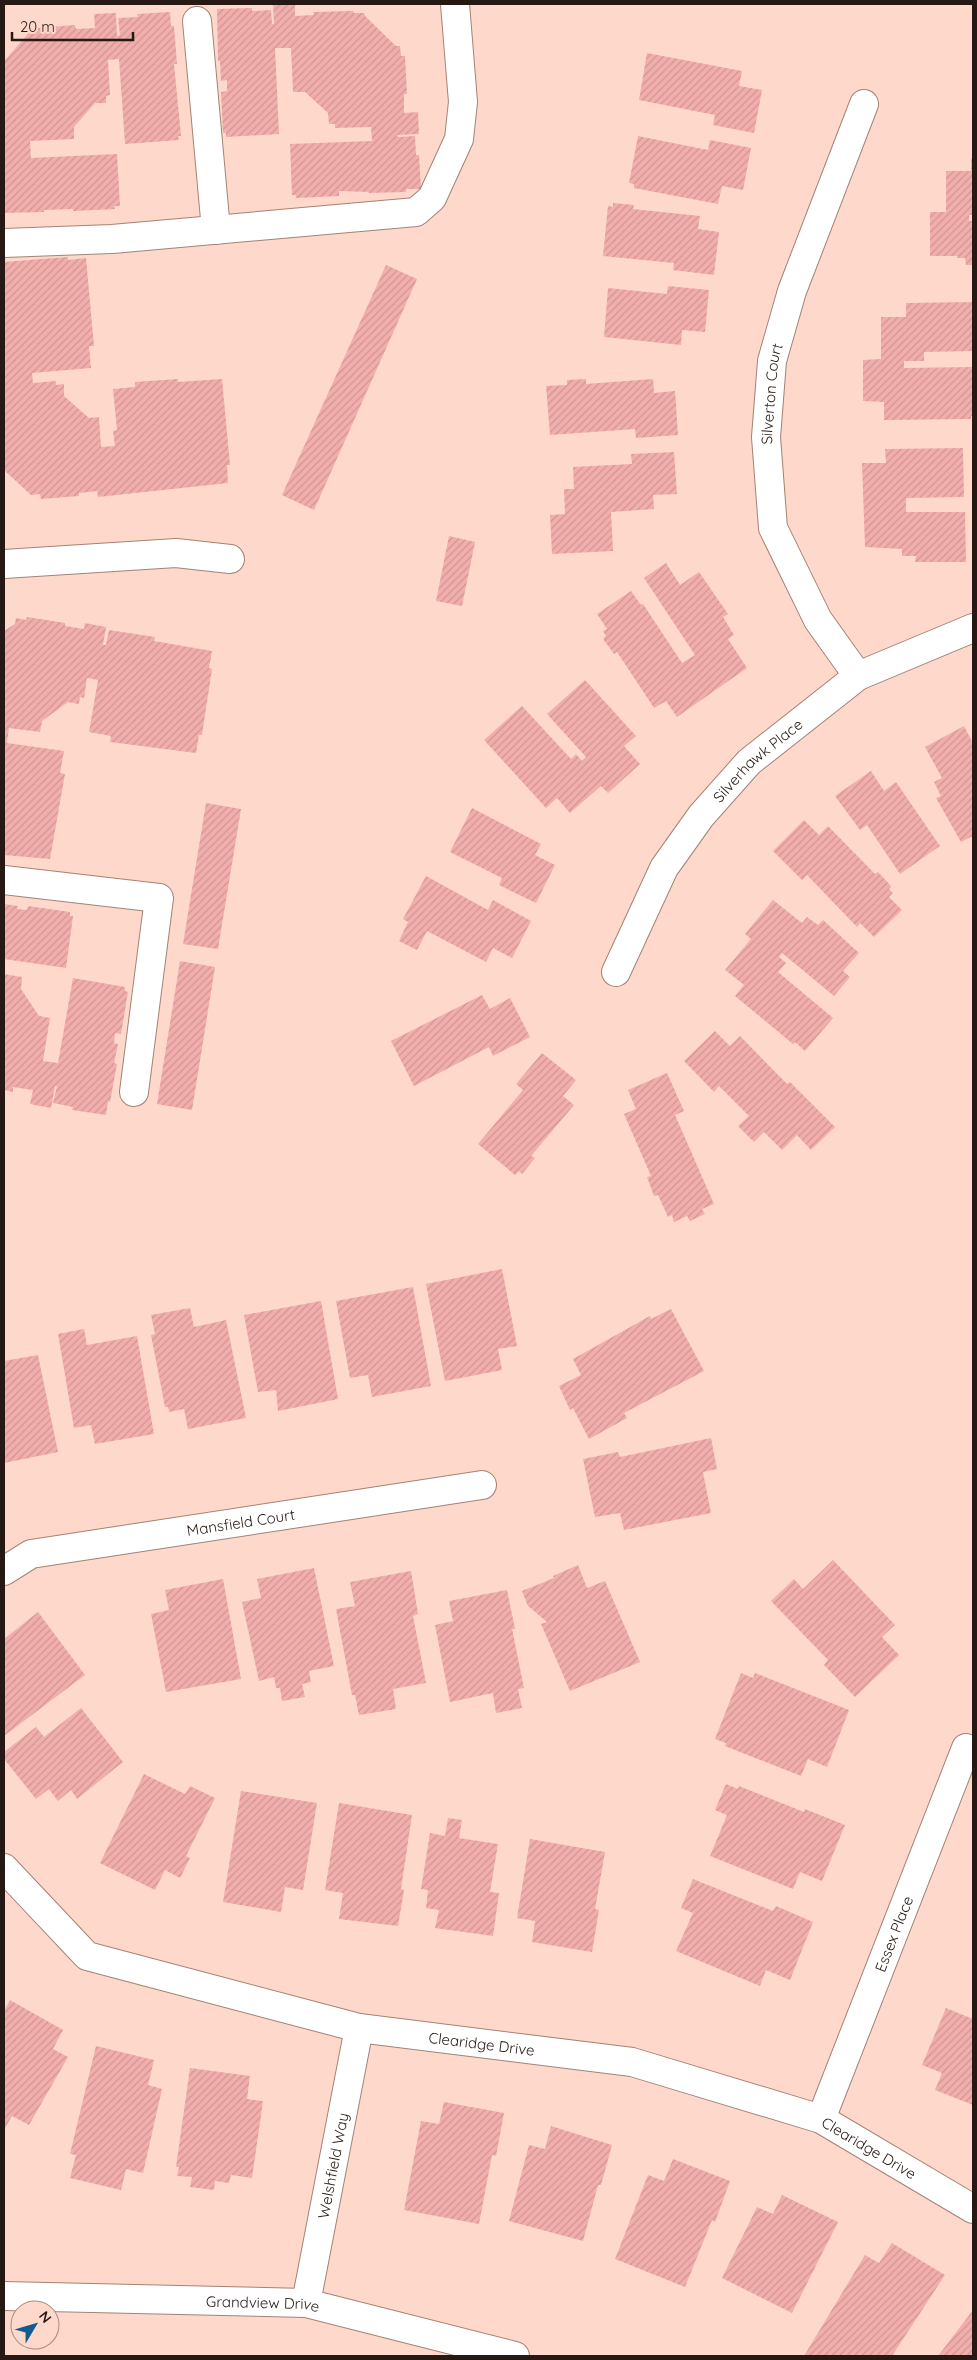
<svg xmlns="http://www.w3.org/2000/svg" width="977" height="2360" font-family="Quicksand,sans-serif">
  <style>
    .building { fill: url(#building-hatch) }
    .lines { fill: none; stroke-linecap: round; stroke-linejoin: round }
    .minor-casing { stroke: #a48275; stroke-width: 30 }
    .tertiary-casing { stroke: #a48275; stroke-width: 30 }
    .minor { stroke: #fff; stroke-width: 28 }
    .tertiary { stroke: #fff; stroke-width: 28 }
    .labels { text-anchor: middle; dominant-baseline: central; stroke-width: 4; stroke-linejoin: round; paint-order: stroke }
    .street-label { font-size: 15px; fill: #261914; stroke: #fed9cb }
  </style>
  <defs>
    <pattern id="building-hatch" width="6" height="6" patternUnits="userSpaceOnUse" patternTransform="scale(1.25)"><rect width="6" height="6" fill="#f2aeac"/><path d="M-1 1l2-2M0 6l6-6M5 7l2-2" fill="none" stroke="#cf9593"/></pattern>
  </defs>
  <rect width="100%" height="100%" fill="#fed9cb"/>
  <g class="building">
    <path d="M273,4H295V16L314,15L313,12L353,11L354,13H364L365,16L396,46H400L401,56H405L407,94H404V113L418,112L419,134L397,135L398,137L415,136L416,155H419L421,189H406V192L369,193L368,192L339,191V196L296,198V195H292L290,144L372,141L371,127L335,128V124H329L328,113L305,92H293L291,48H275L279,134L226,137V133H223L221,92L227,91V80L221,81L220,61H218L217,9L252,8V11L271,10L272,24H274Z"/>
    <path d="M170,12L171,26H174L177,64H174L181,136H178L179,140L125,144L119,59L108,60L110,95L106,96V103H95L74,127V139L30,141L31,158L117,154L120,206H114L115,209L73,211V209L44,210V212L4,213V61L27,35V32L38,31L37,28L75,25L76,29L95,28L94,14L116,13L117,36L120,35L118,18L138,17L137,14Z"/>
    <path d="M647,53L742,71L739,86L762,90L754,133L713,125L715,115L639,100Z"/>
    <path d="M638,136L708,150L710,140L751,148L743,190L722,186L718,204L634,188V184L629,183Z"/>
    <path d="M973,158V215H969V221H973V265H966L965,258H957L958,256H930V212H946V171H971V159Z"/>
    <path d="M613,203L634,205L633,209L700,216L698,229L719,232L714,275L673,270L674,263L603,256L608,206L613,207Z"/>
    <path d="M68,257V260L86,258L94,346H89L91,368L32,373L33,383L56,381V385L64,384V396L89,418L99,417L101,447L115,446L113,431L117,430L113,389L135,387V382L178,379V382L222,379L230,465H227L228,483L98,497L97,491L79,493V496L41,499L40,494L31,495L4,470V262Z"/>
    <path d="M386,265L417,279L314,510L282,495Z"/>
    <path d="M668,286L709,290L705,332L682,330L681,345L604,337L608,288L667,294Z"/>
    <path d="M973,302V351L924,352V361H904V368L973,367V416H971V419L884,420V402L863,401V360L881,359V317H906V303Z"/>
    <path d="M586,379V384L653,379L654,393L675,391L678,435L636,438L635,429L550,435L546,386L567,385V380Z"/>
    <path d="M963,448L964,497L906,498V512H965L966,562H915L916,556H902V549L865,547L862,463H886L885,449Z"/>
    <path d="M674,452L677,494L653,495L654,509L611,512L613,551L552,554L550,515L565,514L564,489H574L573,467L632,464L631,454Z"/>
    <path d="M449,536L475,542L462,606L436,601Z"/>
    <path d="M666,563L680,585L699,572L728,614L723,617L734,635L728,639L747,668L677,717L666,701L654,708L617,652L614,654L603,639L606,636L603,631L607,629L597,614L631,591L641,605L643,604L682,663L695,655L644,578Z"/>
    <path d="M27,617L65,623V626L84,629L85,623L106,627L103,645H106L109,630L155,637L154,641L212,651L209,668L212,669L202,735H199L196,753L110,742L111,736L89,732L98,680L87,678L84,698L80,697L79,704L68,702L42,721L40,732L9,728L7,743L64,751L60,773L65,774L50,859L4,855V631L15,624L16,618L26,620Z"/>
    <path d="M585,680L636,736L624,746L640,764L608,793L601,786L570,813L557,798L546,808L484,740L522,706L571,759L576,754L582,761L586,757L547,714Z"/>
    <path d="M964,726L973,743V836L961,842L936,798L941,796L934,782L942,778L925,747Z"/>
    <path d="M871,771L884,791L896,782L940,846L900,874L867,825L860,830L835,796Z"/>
    <path d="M206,803L241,809L218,949L183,944Z"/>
    <path d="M472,808L541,844L535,855L555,865L536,903L499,885L502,878L450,852Z"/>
    <path d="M804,820L819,835L828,826L875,874L878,872L891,886L889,889L893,893L889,897L902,910L874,937L860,923L857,927L807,875L802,880L773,851Z"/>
    <path d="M426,876L488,910L493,900L531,921L512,958L493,948L486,962L427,931L417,950L399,941L408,922L403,919Z"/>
    <path d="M773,900L802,923L807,917L818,925L823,920L859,953L843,971L850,977L834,996L782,953L779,957L786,963L778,972L833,1018L805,1051L795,1042L793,1044L735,996L744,985L725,970L751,939L745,934Z"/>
    <path d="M4,904L18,906L17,909L27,910L28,906L70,912V916H73L66,968L4,959Z"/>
    <path d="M180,961L215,967L192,1110L157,1104Z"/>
    <path d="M4,974L22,977L21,989L39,1016L50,1018L43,1061L58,1063L73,978L125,987V991L128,992L121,1034L115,1033L114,1043L118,1044L114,1063L117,1064L110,1102L108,1101L106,1115L72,1110L73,1107L53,1103L57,1086H55L51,1108L30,1104L33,1090L13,1087V1092L4,1090Z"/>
    <path d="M482,995L490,1009L510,998L530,1037L493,1056L489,1047L414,1086L391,1041Z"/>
    <path d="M715,1031L730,1046L740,1036L787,1084L790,1082L835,1127L811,1150L797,1135L782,1150L764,1132L754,1142L738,1126L749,1116L719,1086L714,1092L684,1061Z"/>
    <path d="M542,1053L576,1080L563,1096L574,1105L531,1156L535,1158L522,1174L519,1171L515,1175L478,1144L523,1090L516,1084Z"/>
    <path d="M667,1073L684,1111L675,1115L714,1204L702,1209L705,1214L690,1221L687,1216L674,1222L672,1215L668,1217L658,1195L654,1196L647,1177L651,1176L624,1114L636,1109L628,1090Z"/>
    <path d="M502,1269L517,1346L498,1349L502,1370L445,1381L426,1284Z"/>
    <path d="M413,1287L431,1386L372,1397L368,1375L350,1378L336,1301Z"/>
    <path d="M321,1301L338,1399L278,1411L276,1390L258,1392L244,1315Z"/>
    <path d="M190,1308L194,1327L226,1320L246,1418L188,1429L184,1409L169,1412L168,1407H165L151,1335L155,1334L151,1315Z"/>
    <path d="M671,1309L704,1371L624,1413L627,1418L589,1439L573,1408L570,1410L559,1386L581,1375L573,1359L650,1316L651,1319Z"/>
    <path d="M84,1329L87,1345L137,1336L154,1434L95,1444L91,1425L74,1428L58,1334Z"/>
    <path d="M38,1355L58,1452L4,1463V1361Z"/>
    <path d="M711,1438L717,1469L703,1472L711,1513L624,1530L620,1513L595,1517L583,1459L618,1452L620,1457Z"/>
    <path d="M833,1560L895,1625L882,1637L899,1655L855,1697L824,1665L828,1660L771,1601L794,1579L803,1589Z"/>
    <path d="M578,1565L587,1588L605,1581L640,1662L570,1691L541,1624L547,1622L528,1606L522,1591L554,1578L553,1576Z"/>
    <path d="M314,1568L334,1666L309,1671L311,1682L302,1684L305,1697L282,1701L280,1688H276L274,1677L259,1681L242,1602L261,1598L257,1579Z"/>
    <path d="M411,1571L418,1614L413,1616L426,1683L393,1689L396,1709L359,1715L355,1695H352L336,1609L355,1606L350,1582Z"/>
    <path d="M223,1579L241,1679L166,1692L151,1614L169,1610L165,1590Z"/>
    <path d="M507,1590L515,1629H512L524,1688L518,1689L522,1708L496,1713L493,1693L450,1702L435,1625L453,1621L449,1601Z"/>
    <path d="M38,1612L85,1675L4,1736V1639Z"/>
    <path d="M741,1673L753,1678L755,1673L849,1710L827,1767L808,1759L801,1776L725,1746L726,1743L715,1739Z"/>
    <path d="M81,1708L123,1762L77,1799L71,1790L58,1801L49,1789L36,1799L4,1759V1752L36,1727L44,1737Z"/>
    <path d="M144,1774L185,1794L190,1786L215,1798L186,1856L190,1858L180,1878L165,1870L155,1890L100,1863Z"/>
    <path d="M726,1784L738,1789L739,1786L804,1812L805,1809L845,1825L822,1881L800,1872L793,1889L710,1856L727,1815L715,1810Z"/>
    <path d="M241,1791L317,1803L303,1890L285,1887L281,1912L223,1902Z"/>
    <path d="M339,1803L412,1815L401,1889L404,1890L398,1926L339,1919L343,1893L325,1890Z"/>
    <path d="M448,1818L462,1820L459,1838L498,1844L490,1892L499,1893L493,1936L435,1928L439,1910L426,1908L428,1890L421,1889L430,1833L445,1836Z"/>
    <path d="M530,1839L605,1852L595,1909L599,1910L592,1952L532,1942L535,1921L517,1918Z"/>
    <path d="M693,1879L773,1911L776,1906L813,1922L790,1980L766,1970L760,1986L676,1951L693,1913L681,1908Z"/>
    <path d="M10,2000L63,2030L53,2049L68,2057L29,2125L12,2116L4,2130V2011Z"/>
    <path d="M946,2008L973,2019V2105L935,2090L942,2073L922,2065Z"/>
    <path d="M96,2046L154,2060L148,2085L162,2089L143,2173L126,2169L121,2190L70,2178L76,2155L70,2154Z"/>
    <path d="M190,2068L250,2076L247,2099L263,2101L252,2178L231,2175L229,2183L215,2181L214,2190L190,2187L192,2177L177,2176L179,2167H176Z"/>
    <path d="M444,2102L504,2113L496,2156L492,2155L479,2224L404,2210L421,2121L439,2124Z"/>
    <path d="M551,2126L612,2145L601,2185H598L583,2241L509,2221L529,2145L545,2149Z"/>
    <path d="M673,2159L730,2181L715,2222L712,2220L685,2287L615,2259L648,2175L664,2181Z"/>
    <path d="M782,2195L838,2222L792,2313L722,2278L757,2207L773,2214Z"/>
    <path d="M892,2243L945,2275L892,2356H804L865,2255L879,2263Z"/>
    <path d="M973,2310V2356H938Z"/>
  </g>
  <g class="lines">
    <g class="minor-casing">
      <g id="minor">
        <path d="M197,21L216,230"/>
        <path d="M4,243L112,239L416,212L432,198L459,139L463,102L455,4"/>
        <path d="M4,564L176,553L230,559"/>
        <path id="s1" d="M858,676L818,620L773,528L766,437L772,361L792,291L864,104"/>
        <path d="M4,880L159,898L134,1092"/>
        <path id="s2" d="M616,972L664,868L701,816L749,762L858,676L973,628"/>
        <path id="s3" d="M4,1571L31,1554L482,1485"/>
        <path id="s4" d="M4,1868L87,1956L359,2028L632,2062L821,2119L973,2209"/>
        <path id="s5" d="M821,2119L966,1748"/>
        <path id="s6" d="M306,2303L359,2028"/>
      </g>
    </g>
    <g class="tertiary-casing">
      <g id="tertiary">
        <path id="s7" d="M4,2296L306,2303L515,2356"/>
      </g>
    </g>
    <use href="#minor" class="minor"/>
    <use href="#tertiary" class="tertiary"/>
  </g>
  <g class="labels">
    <g class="street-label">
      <text stroke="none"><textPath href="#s1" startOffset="306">Silverton Court</textPath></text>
      <text stroke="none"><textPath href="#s2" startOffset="258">Silverhawk Place</textPath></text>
      <text stroke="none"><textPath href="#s3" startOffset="244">Mansfield Court</textPath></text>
      <text stroke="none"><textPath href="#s5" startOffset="199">Essex Place</textPath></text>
      <text stroke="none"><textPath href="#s4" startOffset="526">Clearidge Drive</textPath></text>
      <text stroke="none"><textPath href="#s4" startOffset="931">Clearidge Drive</textPath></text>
      <text stroke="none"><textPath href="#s6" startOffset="140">Welshfield Way</textPath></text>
      <text stroke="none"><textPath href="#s7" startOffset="259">Grandview Drive</textPath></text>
    </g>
  </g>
  <rect width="977" height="2360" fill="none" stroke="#261914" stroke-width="10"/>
  <g transform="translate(35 2325) rotate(52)"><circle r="24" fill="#fed9cb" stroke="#a88c82"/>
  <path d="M0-4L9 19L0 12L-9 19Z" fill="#105b8f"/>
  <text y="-8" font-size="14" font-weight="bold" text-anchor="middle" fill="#261914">N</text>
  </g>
  <path d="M12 32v8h121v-8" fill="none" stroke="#261914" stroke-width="2.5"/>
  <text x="20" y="32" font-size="15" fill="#261914" stroke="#fed9cb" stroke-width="4" paint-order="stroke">20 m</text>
</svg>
